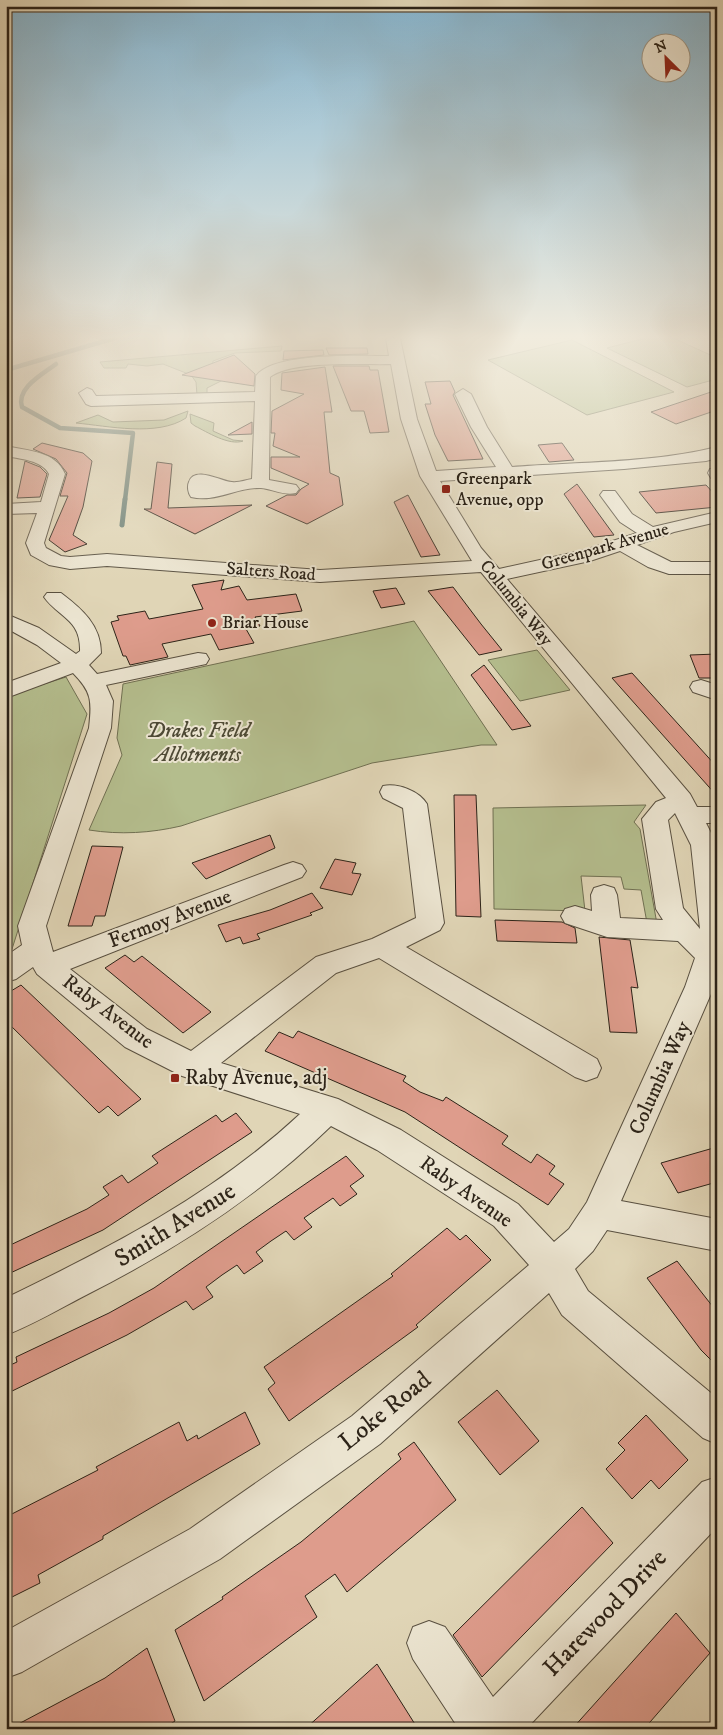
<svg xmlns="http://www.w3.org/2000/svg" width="723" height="1735" font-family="'IM FELL DW Pica',serif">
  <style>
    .green { fill: #b4bd8d; stroke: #707052 }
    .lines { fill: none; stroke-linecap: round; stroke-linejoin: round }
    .stream-far1 { stroke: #6a7d72; stroke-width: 4.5 }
    .stream { stroke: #6a7d72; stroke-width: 5 }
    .building { fill: #de9c8c; stroke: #2c2318 }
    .minor-casing { stroke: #595040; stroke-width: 2 }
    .minor { fill: #ebe4d0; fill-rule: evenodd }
    .poi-dot { fill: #8f2418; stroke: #ebe4d0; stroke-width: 2 }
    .labels { text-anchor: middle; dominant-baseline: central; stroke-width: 4; stroke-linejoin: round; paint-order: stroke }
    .far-poi-label { font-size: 18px; fill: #2c2318; stroke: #ebe4d0; text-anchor: start }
    .far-street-label { font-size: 18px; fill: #2c2318; stroke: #ebe4d0 }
    .park-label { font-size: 21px; font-style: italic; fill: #4e4a35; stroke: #ebe4d0 }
    .street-label { font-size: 21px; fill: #2c2318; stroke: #ebe4d0 }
    .poi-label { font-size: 21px; fill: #2c2318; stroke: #ebe4d0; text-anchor: start }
    .near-street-label { font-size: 25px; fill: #2c2318; stroke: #ebe4d0 }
  </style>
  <rect width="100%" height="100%" fill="#e0d5b6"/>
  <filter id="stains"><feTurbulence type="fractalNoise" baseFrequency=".004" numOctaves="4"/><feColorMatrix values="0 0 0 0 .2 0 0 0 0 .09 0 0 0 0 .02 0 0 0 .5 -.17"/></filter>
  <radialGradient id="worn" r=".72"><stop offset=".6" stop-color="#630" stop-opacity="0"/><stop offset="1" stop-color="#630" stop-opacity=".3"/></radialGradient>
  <g class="green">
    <path d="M646,338H673L717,358V379L687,387L607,348Z"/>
    <path d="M572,340L674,392L587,415L488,360Z"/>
    <path d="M282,346L281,351L235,353L213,361L212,371L223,380L207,388V395H197L196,382L191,375L163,364L147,366L128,364L126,368H104L100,362Z"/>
    <path d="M188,411L186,418C157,437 108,426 76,423L98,415L113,422L164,420Z"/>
    <path d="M190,414L214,423L213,431L233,440L243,441C229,446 207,432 195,426L191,423Z"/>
    <path d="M414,621L497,745H481L372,763L181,826C151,833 120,835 89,830L122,755L117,738L123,684Z"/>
    <path d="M537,650L570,690L520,701L488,660Z"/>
    <path d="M66,677L87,714L12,949L6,953V696Z"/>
    <path d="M646,805L634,822L640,829L657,924L647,923L641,890L624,889L621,877L581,876L585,911L494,909L493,808Z"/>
  </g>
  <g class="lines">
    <g class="stream-far1">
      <path d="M56,364C43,374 16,388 22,407L60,428L133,433L125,500"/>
      <path d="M6,370L115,338"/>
    </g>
    <path class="stream" d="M122,525L125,499"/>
  </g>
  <g class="building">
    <path d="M326,348H367L368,354L329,355Z"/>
    <path d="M323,350L324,355L283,360L284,351Z"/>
    <path d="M234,355L255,374L254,386L182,375Z"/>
    <path d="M333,366H369L370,370H378L389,432L370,433L364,411H351Z"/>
    <path d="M325,367L332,412H324L330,473L339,477L343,505L307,524L266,506L287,495H296L301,489L309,484L271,468V457H300L273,446L275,433H271L272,411L304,394L281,390L282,373Z"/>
    <path d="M450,381L455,392L453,395L483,459L448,461L435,435L425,404H431L425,382Z"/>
    <path d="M717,390V410L676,424L651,412Z"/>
    <path d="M252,422V434L228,435Z"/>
    <path d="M42,443L83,453L92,461L83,507L73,535L87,544L65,552L49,540L68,496H60L67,473L56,459L33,449Z"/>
    <path d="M562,443L574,460L549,462L538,445Z"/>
    <path d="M25,461L40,467L47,474L40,497L17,498Z"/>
    <path d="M157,462L172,464L168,508L252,505L195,534L144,509H151Z"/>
    <path d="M577,484L614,535L594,537L564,494Z"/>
    <path d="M706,485L717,497V507L656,513L639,492Z"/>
    <path d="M408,495L428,533L440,555L421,557L394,502Z"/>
    <path d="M224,580L221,590L239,586L247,600L296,594L302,611L255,617L260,626L246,629L254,643L219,650L211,634L162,644L168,657L130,665L126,656H123L111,622L119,620L117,616L145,611L149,619L203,609L192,585Z"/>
    <path d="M453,587L481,624L502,650L479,655L428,591Z"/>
    <path d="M396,588L405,604L381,608L373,591Z"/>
    <path d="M717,654V678H699L690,655Z"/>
    <path d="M484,665L531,726L512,730L471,675Z"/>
    <path d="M632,673L717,767V796L612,678Z"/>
    <path d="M454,795H476L481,917L456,916Z"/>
    <path d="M270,835L275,848L206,879L192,863Z"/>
    <path d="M92,846L123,847L105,916H95L92,926H68Z"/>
    <path d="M335,859L356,863L352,873L361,874L352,895L320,888Z"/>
    <path d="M312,893L323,908L310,913L312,915L257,934L260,939L243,944L240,937L226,942L218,925L270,910Z"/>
    <path d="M495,920L562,922L575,928L577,943L497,941Z"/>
    <path d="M599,937L630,940L638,988L631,987L637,1033L610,1032Z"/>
    <path d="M125,955L134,962L142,956L211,1012L183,1033L105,968Z"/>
    <path d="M21,985L78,1039L141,1099L118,1116L108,1106L99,1113L6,1021V994Z"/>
    <path d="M298,1031L406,1076L403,1081L420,1092L443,1101L446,1097L508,1136L502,1144L531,1163L537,1154L555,1166L549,1174L564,1184L548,1205L405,1112L265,1051L279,1032L293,1038Z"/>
    <path d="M236,1113L252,1132L103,1230L6,1275V1247L87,1209L109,1195L103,1187L122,1175L128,1183L158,1163L152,1156L216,1115L222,1122Z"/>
    <path d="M717,1147V1182L678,1193L661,1163Z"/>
    <path d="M346,1156L364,1176L350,1186L357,1194L340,1206L333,1198L304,1218L312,1227L294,1240L286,1231L271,1241L256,1252L263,1261L244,1274L237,1265L222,1275L206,1287L213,1297L193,1310L186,1301L127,1335L6,1394V1367L17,1362L16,1357L109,1313L154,1288Z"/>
    <path d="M447,1228L460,1240L466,1235L491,1260L416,1325L418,1327L289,1421L268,1389L275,1383L264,1367L393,1276L391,1274Z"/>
    <path d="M677,1261L717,1312V1366L701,1350L647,1278Z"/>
    <path d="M497,1390L539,1441L500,1475L458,1422Z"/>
    <path d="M245,1412L260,1444L103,1536V1539L38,1575L40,1583L6,1600V1517L98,1470L96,1467L179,1422L187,1441L197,1435L198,1439Z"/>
    <path d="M646,1415L688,1460L659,1489L651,1480L632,1499L606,1469L625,1450L618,1443Z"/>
    <path d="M414,1442L456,1500L347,1592L335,1574L305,1596L317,1617L204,1701L175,1630L223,1599L222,1597L301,1542L401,1459L398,1454Z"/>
    <path d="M582,1507L613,1543L482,1677L453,1635Z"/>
    <path d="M676,1613L710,1653L644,1729H572Z"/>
    <path d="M147,1648L175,1721L163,1729H9L105,1678Z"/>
    <path d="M377,1664L418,1729H305Z"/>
  </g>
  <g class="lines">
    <g class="minor-casing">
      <g id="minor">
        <path d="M6,338H15L6,343Z"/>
        <path d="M386,338H400L417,419L436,471L496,467L471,427L455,394L463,389L471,394L487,427L512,467C577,462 654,463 717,447V458L706,461L624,469L440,481L481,548L499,569L585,550L637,533L620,522L600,495L603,491H615L632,514L653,527L717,512V522L674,532L637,545L671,562H717V574H669L648,567L620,551L590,561L507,579L690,794L697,807H717V823H706L717,845V980L621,1201L717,1219V1251L607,1230L593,1251L575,1269L588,1291L717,1398V1444L703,1438L562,1315L549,1293L380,1444L220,1559L22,1672L6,1678V1631L190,1529L352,1416L529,1265L494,1226L377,1150L331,1126C259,1196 177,1249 88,1294C61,1308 34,1324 6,1335V1298C111,1247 214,1194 300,1114L182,1076L125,1047L37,974L33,967L16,979L6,982V956L22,945L18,926L89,728C92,701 92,692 73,673L6,698V683L61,663L37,645L6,628V614L39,628L76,654L80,651C81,619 59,618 44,597L47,593H61C82,609 101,625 101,653L89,665L97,674L198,653L206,654L209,659L206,664L106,685L113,701L111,728L46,926L53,952L284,865L293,862L302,865L306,871L302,877L70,969L147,1029L191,1051L316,957L372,939L416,918L403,808L383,798L380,792L383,786C398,783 419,791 427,804L444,923L440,930L406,947L597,1059L601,1068L597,1077L586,1081L575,1077L379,958L336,973L221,1063L338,1099L401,1130L518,1204L554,1242L569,1229L587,1202L685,987L695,958L678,941L607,937L565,923L561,916L565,909L575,906L592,911L591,895L594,888L604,885L614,888L617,895L620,918L663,920L656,909L642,819L656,802L666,798L481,572L320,582L107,566L70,569L49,565L31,555L26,543L37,513L6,514V504L41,502L49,474C42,460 20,459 6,456V446C28,451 56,451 65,474L44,543L46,548L61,556L70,557L107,554L320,570L472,561L420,476L401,419L391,364C362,365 292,360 270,377L269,480L296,485L299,489L296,493C284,496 273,489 261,488C237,487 215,503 191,497C188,493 187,486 189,482C194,465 223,482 232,482C238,483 246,480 252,479L255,401L91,406L86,404L79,393L87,388L92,390L96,396L255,392L256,376C273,352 360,356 389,356ZM675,813L691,845L700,929L683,908L668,820Z"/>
        <path d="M716,468H717V479L711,478L708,473L710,469Z"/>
        <path d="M701,680L717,685V700L693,692L690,687L693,682Z"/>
        <path d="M717,1477V1527L526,1729H459L413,1659L407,1643L413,1627L429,1621L445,1627L493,1697L702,1482Z"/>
      </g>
    </g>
    <use href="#minor" class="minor"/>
  </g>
  <linearGradient id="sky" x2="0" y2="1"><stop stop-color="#86b6d1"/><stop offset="0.58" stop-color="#f1ecde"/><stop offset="1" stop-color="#f1ecde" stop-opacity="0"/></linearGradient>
  <rect width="723" height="581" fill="url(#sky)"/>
  <g class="poi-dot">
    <rect x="441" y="484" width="10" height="10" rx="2.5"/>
    <circle cx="212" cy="623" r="5"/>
    <rect x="170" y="1073" width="10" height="10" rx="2.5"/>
  </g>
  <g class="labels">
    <g class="far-poi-label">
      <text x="456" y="479">Greenpark<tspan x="456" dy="21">Avenue, opp</tspan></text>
      <text x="222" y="623">Briar House</text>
    </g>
    <g class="far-street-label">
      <text transform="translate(605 547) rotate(-16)">Greenpark Avenue</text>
      <text transform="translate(271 572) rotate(4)">Salters Road</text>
      <text transform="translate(516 603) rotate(51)">Columbia Way</text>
    </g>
    <g class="park-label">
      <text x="198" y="731">Drakes Field<tspan x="198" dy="24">Allotments</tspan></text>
    </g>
    <g class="street-label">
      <text transform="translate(170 919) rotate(-21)">Fermoy Avenue</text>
      <text transform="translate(108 1012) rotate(37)">Raby Avenue</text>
      <text transform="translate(660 1078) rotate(-66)">Columbia Way</text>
      <text transform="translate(466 1192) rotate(35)">Raby Avenue</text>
    </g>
    <g class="poi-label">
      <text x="185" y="1078">Raby Avenue, adj</text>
    </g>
    <g class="near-street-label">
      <text transform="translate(175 1225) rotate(-32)">Smith Avenue</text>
      <text transform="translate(385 1411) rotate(-39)">Loke Road</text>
      <text transform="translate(605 1613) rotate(-46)">Harewood Drive</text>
    </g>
  </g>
  <rect width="723" height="1735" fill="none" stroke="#e0d5b6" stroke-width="25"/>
  <rect x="8" y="8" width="708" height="1720" fill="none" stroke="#2c2318" stroke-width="2.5"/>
  <rect x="12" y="12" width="698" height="1710" fill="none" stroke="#2c2318"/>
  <g transform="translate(666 58) rotate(336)"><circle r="24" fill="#ebe4d0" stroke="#9f9786"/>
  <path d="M0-4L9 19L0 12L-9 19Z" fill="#8f2418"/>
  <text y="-8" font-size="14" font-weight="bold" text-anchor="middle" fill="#2c2318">N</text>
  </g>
  <rect width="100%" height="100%" filter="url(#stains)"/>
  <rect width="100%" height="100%" fill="url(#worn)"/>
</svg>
